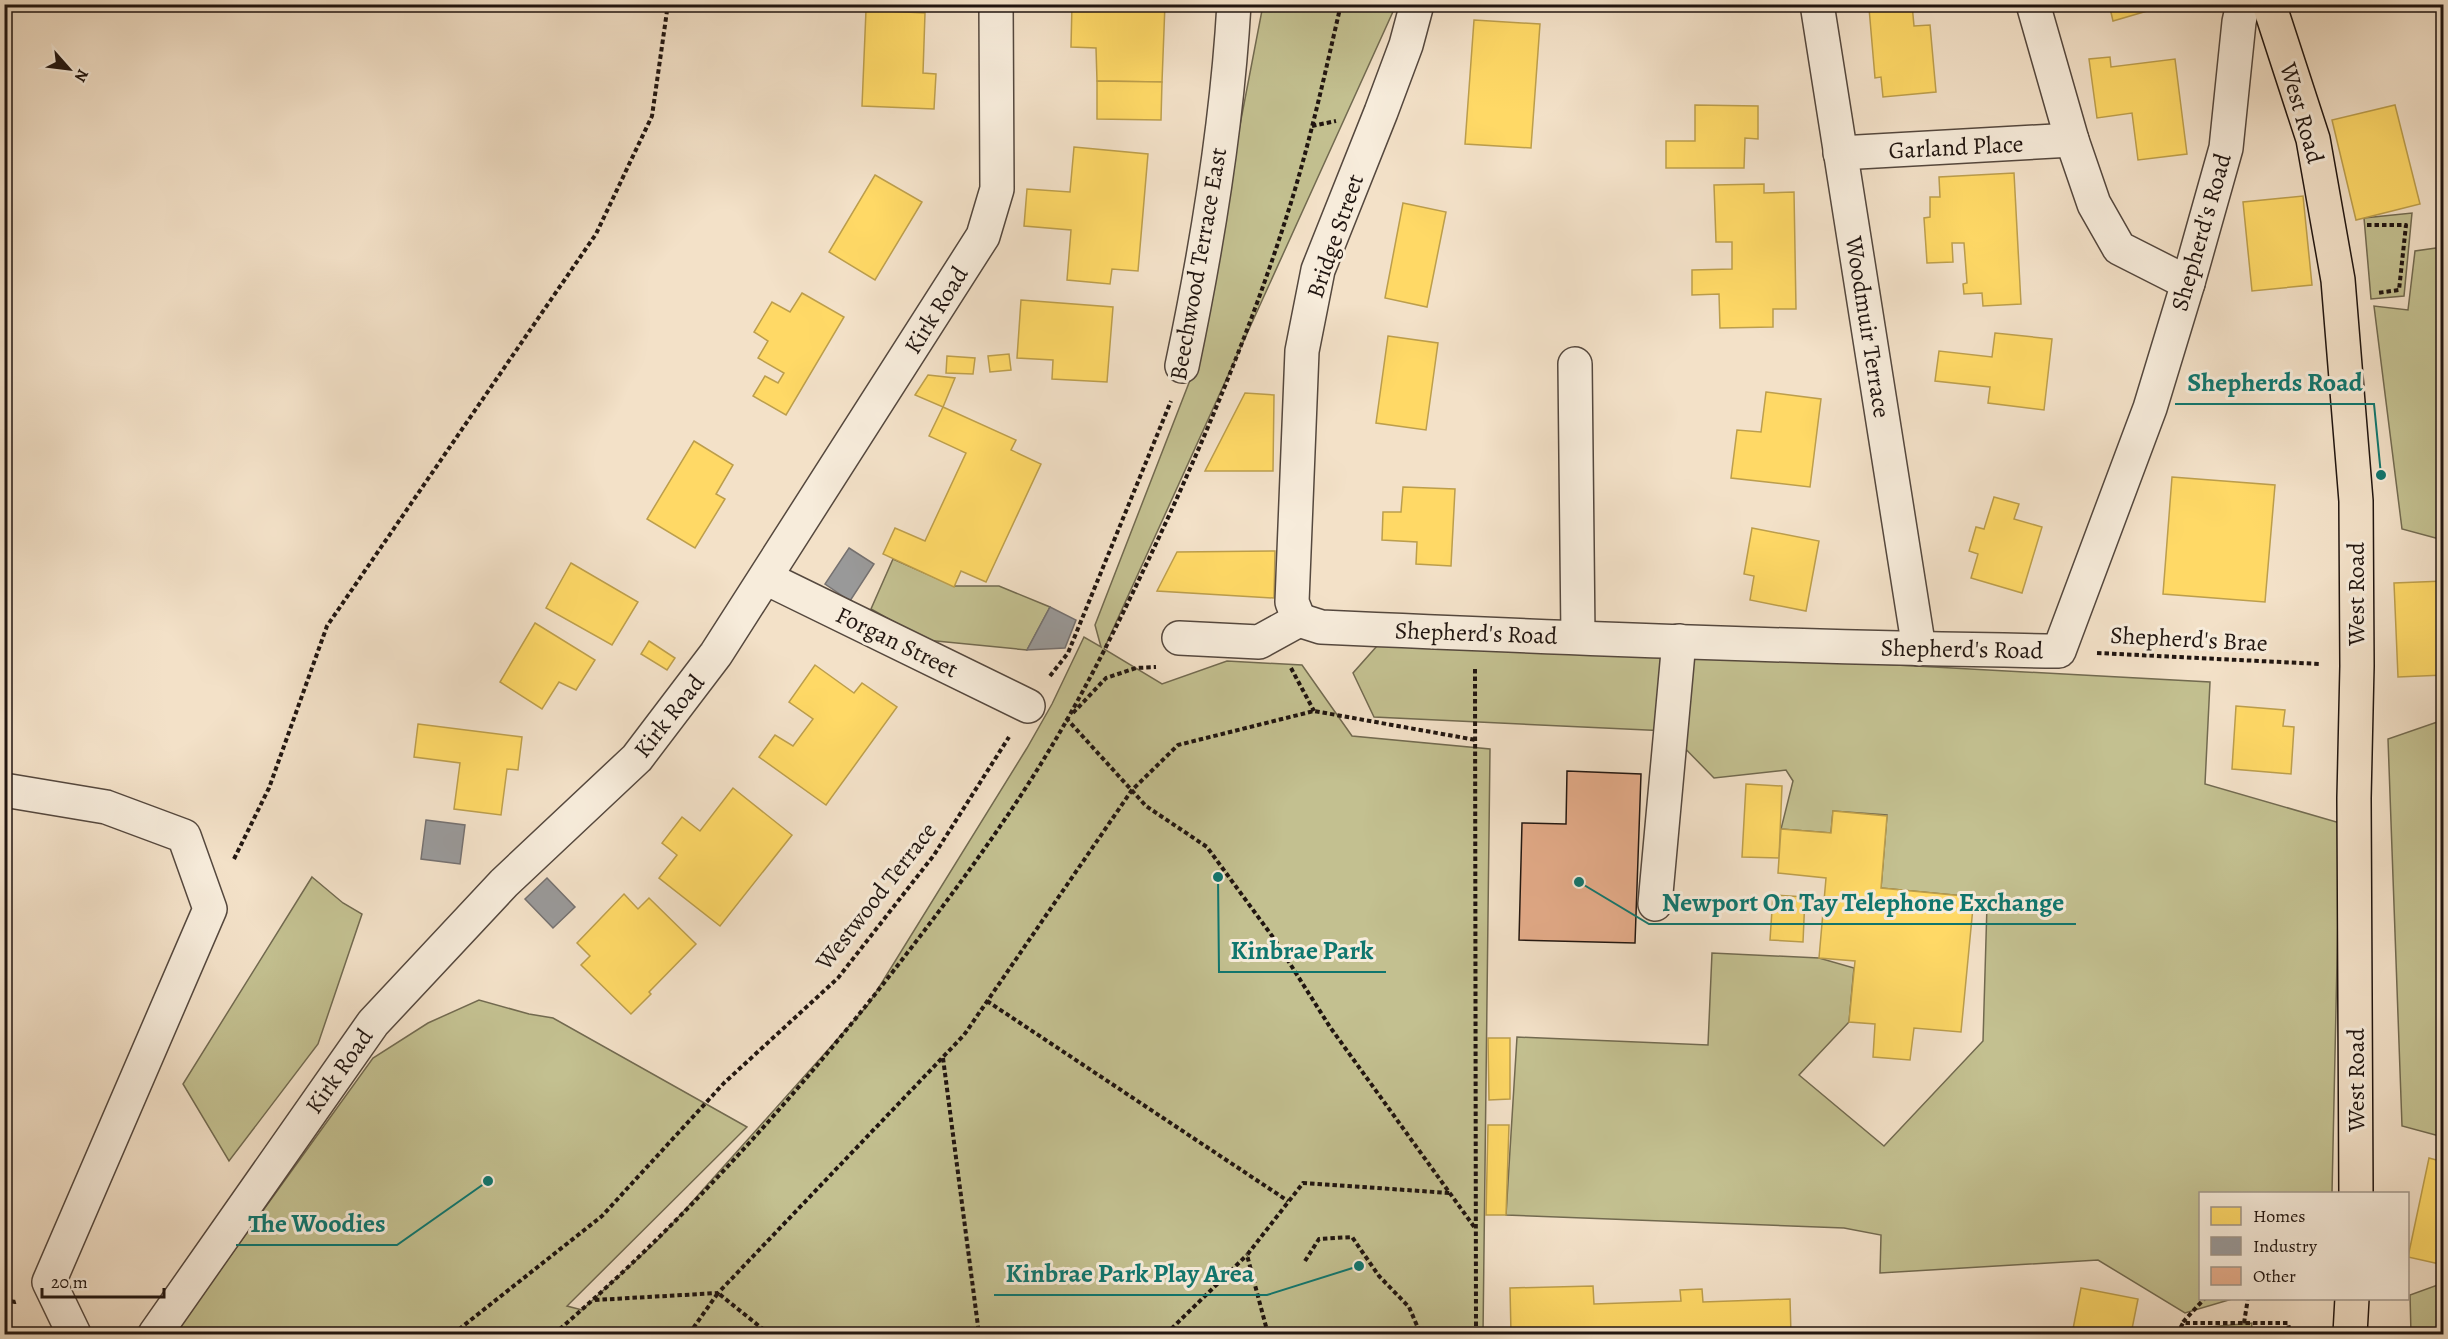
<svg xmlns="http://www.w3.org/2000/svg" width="2448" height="1339" font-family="Alegreya,serif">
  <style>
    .green { fill: #c3c090; stroke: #726a50; stroke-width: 1.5 }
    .homes { fill: #ffd966; stroke: #bc9e4c; stroke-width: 1.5 }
    .industry { fill: #999; stroke: #757170; stroke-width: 1.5 }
    .building { fill: #e6ad8b; stroke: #201510; stroke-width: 1.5 }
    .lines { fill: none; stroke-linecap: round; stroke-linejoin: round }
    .minor-casing { stroke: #55483e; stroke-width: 36 }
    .major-casing { stroke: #201510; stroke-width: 36 }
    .path { stroke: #201510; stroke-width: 4; stroke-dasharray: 4.5 3; stroke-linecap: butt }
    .minor { stroke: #f7ecdb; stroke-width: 33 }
    .major { stroke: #f3e1c8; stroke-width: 33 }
    .labels { text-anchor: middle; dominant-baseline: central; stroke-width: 6; stroke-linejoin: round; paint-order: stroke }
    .street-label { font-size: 24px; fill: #201510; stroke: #f7ecdb }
    .leader { fill: none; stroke: #0f766e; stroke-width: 2 }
    .callout-dot { fill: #0f766e; stroke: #f7ecdb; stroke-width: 2 }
    .callout-label { font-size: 26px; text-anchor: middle; font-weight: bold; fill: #0f766e; stroke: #f7ecdb; stroke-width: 6; stroke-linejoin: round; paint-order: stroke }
  </style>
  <rect width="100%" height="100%" fill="#f3e1c8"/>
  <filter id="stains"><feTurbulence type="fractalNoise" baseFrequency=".00333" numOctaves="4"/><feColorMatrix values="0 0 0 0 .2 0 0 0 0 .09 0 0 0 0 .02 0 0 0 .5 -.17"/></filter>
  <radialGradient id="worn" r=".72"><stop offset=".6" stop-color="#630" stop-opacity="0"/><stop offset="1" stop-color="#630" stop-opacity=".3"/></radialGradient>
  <g class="green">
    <path d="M1263,5H1396L1104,649L1162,684L1227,661L1302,665L1352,736L1490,749L1483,1334H174L373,1058L428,1023L479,1000L529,1014L553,1018L747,1127L567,1306L582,1310L657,1241L868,1005L1027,748L1052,704L1084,637L1101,647L1095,625L1192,375Z"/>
    <path d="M2412,213L2404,296L2371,299L2364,218Z"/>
    <path d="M2443,247H2444L2443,540L2402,529L2374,306L2408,310L2415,251Z"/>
    <path d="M893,559L954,586H999L1050,607L1027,650L926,640L871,609Z"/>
    <path d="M1385,637L2210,682L2205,784L2340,823L2332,1193L2200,1194V1298L2232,1299L2185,1313L2098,1260L1880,1273L1881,1235L1844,1228L1506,1215L1517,1037L1708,1045L1712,953L1819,958L1854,968L1849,1022L1799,1075L1884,1146L1983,1041L1987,905L1974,897L1881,888L1887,815L1833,811L1831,833L1781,829L1793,781L1786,770L1714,778L1668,731L1374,717L1353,673Z"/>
    <path d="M2443,720H2444L2443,1137L2402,1126L2388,739Z"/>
    <path d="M312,877L343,903L362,914L318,1044L229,1161L183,1084Z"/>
    <path d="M2443,1283V1334H2411L2410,1295Z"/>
    <path d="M2252,1323L2251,1334H2184L2188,1329Z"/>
  </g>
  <g class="homes">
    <path d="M1072,4H1165L1162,82L1097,81L1096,48L1071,47Z"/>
    <path d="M1912,4L1914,26L1930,25L1936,92L1883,97L1881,77L1875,78L1869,8Z"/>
    <path d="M2109,4H2160L2161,7L2113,21Z"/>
    <path d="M866,10L925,13L923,73L936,74L934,109L862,106Z"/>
    <path d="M1474,20L1540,24L1531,148L1465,144Z"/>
    <path d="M2110,57L2111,67L2175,59L2187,154L2138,160L2132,113L2097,118L2089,59Z"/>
    <path d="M1097,81L1162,82L1161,120L1097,119Z"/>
    <path d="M1695,105L1758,106V139L1745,138L1744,168H1666V141H1695Z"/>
    <path d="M2395,105L2420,204L2356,220L2332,120Z"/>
    <path d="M1074,147L1148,154L1138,271L1112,269L1110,284L1067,280L1071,230L1024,226L1027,189L1070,192Z"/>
    <path d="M2014,173L2021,304L1983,306L1982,293L1964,294L1963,284L1967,283L1964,243H1952L1953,262L1927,263L1924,218L1930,217V197H1940L1939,177Z"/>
    <path d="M875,175L922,202L875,280L829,252Z"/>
    <path d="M1764,184V193L1794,192L1796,309H1773V327L1720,328L1719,294L1692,295V270L1732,269V242H1716L1714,185Z"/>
    <path d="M2303,196L2312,285L2252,291L2243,202Z"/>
    <path d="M1403,203L1446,212L1427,307L1385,298Z"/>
    <path d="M802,293L844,317L786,415L753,396L765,376L778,383L784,373L758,358L768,341L754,332L772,302L790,312Z"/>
    <path d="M1021,300L1113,307L1107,382L1052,379L1053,360L1017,358Z"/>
    <path d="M1995,333L2052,339L2044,410L1988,403L1990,387L1935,381L1939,351L1992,357Z"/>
    <path d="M1388,336L1438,343L1426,430L1376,423Z"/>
    <path d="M1009,354L1011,370L990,372L988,356Z"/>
    <path d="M947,356L975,358L973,374L946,373Z"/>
    <path d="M928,375L955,378L943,407L915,395Z"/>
    <path d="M1766,392L1821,399L1810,487L1731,478L1737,430L1761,432Z"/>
    <path d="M1245,393L1274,395L1273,471H1205Z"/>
    <path d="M943,407L1016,440L1011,450L1041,464L986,582L961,571L954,587L883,554L895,528L925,541L966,453L929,436Z"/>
    <path d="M694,441L733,465L716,494L725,499L695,548L647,519Z"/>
    <path d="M2172,477L2275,485L2265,602L2163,594Z"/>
    <path d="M1403,487L1455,489L1451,566L1416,564L1417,542L1382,540L1383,512H1401Z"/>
    <path d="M1994,497L2019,504L2014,519L2042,527L2022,593L1971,578L1978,554L1969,551L1976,527L1984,529Z"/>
    <path d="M1752,528L1819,541L1806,611L1750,600L1754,576L1744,574Z"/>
    <path d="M1275,551L1274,598L1157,591L1177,552Z"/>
    <path d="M571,563L638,602L612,645L546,608Z"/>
    <path d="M2444,581V675L2398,677L2394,583Z"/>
    <path d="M535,623L595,660L576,690L559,682L542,709L500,682Z"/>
    <path d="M649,641L675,658L667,670L641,654Z"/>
    <path d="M815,665L854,693L862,683L897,707L826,805L759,757L775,735L793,746L813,719L789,702Z"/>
    <path d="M2236,706L2285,710L2283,726L2294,727L2291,774L2232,769Z"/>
    <path d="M418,724L522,737L518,770L507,769L501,815L454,809L460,763L414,757Z"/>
    <path d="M1746,784L1782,786L1779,858L1742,857Z"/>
    <path d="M733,788L792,835L720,926L659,878L677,855L662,843L682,817L700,831Z"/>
    <path d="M1833,811L1887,816L1881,888L1974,897L1961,1032L1914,1028L1910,1060L1873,1057L1875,1024L1849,1022L1855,961L1819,958L1826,878L1778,873L1781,829L1831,833Z"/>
    <path d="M624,894L638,909L649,898L696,944L649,992L651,994L631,1014L581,965L590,956L577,943Z"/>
    <path d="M1773,895L1805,897L1803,942L1770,940Z"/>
    <path d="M1488,1038H1510V1099L1489,1100Z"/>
    <path d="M1488,1125H1509L1506,1215H1486Z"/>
    <path d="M2429,1158L2444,1162V1265L2408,1257Z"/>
    <path d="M1593,1286L1594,1304L1681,1301L1680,1290L1702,1289L1703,1302L1790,1299L1791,1334H1590V1332L1511,1334L1510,1288Z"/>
    <path d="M2081,1288L2138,1299L2131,1334H2072Z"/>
  </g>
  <g class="industry">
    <path d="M849,548L874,564L850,601L825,584Z"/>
    <path d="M1050,607L1076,620L1065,648L1027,650Z"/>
    <path d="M426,820L465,825L460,864L421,859Z"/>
    <path d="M547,878L575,907L553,928L525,899Z"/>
  </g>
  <path class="building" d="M1567,771L1641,774L1635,943L1519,940L1522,823L1566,824Z"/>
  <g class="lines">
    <g class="minor-casing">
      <g id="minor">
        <path d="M1817,4L1919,649"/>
        <path d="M2033,4L2072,140L2094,204L2119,248L2188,283"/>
        <path d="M1840,153L2072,140"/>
        <path d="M1575,364L1578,637"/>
        <path d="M1182,366C1207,247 1227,126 1234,4"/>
        <path d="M766,578L1028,706"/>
        <path d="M1299,620L1321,627C1567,638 1813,648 2059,651L2150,408L2188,283L2226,148L2239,22L2243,4"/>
        <path d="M1299,620L1292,602L1302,351L1318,270L1381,112L1406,45L1417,4"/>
        <path d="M1179,638L1259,642L1299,620"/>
        <path d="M4,790L106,807L184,836L210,909L49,1282L74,1334"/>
        <path d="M1655,904L1679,641"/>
        <path d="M155,1334L373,1023L504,883L637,758L716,654L983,236L997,189L996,4"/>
      </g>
    </g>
    <g class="major-casing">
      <g id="major">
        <path d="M2269,4L2313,139L2338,280L2356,501L2357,666L2354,798L2356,1194"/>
        <path d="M2350,1334L2352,1298"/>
      </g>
    </g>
    <g class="path">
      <path d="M1312,126L1336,121"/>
      <path d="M2367,225H2406L2399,290L2377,293"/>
      <path d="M2097,653L2320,664"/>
      <path d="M1291,668L1314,711"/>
      <path d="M1475,669L1476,1334"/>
      <path d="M1050,676L1068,653L1171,401"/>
      <path d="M1073,713L1106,678L1136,668L1156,667"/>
      <path d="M1066,718L1146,806L1207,847L1275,940L1330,1027L1475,1228"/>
      <path d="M234,859L269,788L327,626L596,234L652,116L668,4"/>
      <path d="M987,1001L1288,1201"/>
      <path d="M943,1058L979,1334"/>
      <path d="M1305,1261L1319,1239L1352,1237L1379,1276L1409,1307L1418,1328L1430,1334"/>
      <path d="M4,1300L15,1302L18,1301"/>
      <path d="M595,1300L718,1293L964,1035L1132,790L1178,745L1314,711L1476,740"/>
      <path d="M2183,1322L2205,1298"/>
      <path d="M2244,1323L2248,1298"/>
      <path d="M453,1334L602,1216L724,1083L838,978L934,855L1009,737"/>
      <path d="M554,1334C682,1224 794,1099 898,965C959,886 1019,805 1068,718C1104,654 1136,587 1167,520C1215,415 1259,307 1293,196C1312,133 1326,69 1341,4"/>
      <path d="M689,1334L718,1293L769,1334"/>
      <path d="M1166,1334L1247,1255"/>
      <path d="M1268,1334L1247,1255L1303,1183L1450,1193"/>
      <path d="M2177,1334L2183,1323H2288L2290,1334"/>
    </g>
    <use href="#minor" class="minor"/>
    <use href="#major" class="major"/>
  </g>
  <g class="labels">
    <g class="street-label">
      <text transform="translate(2302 113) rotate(74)">West Road</text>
      <text transform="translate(1956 147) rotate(-3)">Garland Place</text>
      <text transform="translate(2201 232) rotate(-74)">Shepherd's Road</text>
      <text transform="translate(1335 236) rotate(-71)">Bridge Street</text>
      <text transform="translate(1198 264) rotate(-80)">Beechwood Terrace East</text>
      <text transform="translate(936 310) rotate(-58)">Kirk Road</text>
      <text transform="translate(1868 327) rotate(81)">Woodmuir Terrace</text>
      <text transform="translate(2356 594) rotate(-90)">West Road</text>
      <text transform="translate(1476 633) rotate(2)">Shepherd's Road</text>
      <text transform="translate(2189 639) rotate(3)">Shepherd's Brae</text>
      <text transform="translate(897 642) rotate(26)">Forgan Street</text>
      <text transform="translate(1962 649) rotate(1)">Shepherd's Road</text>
      <text transform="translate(669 716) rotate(-52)">Kirk Road</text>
      <text transform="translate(876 896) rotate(-52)">Westwood Terrace</text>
      <text transform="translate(339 1071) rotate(-55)">Kirk Road</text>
      <text transform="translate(2356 1080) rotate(-90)">West Road</text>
    </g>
  </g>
  <path class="leader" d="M2381 475L2374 404H2175M1579 882L1649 924H2076M1218 877L1219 972H1386M488 1181L397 1245H236M1359 1266L1267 1295H994"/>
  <g class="callout-dot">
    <circle cx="2381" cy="475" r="6"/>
    <circle cx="1579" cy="882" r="6"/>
    <circle cx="1218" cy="877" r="6"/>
    <circle cx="488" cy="1181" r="6"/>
    <circle cx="1359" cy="1266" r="6"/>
  </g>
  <g class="callout-label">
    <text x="2275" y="391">Shepherds Road</text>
    <text x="1863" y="911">Newport On Tay Telephone Exchange</text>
    <text x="1302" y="959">Kinbrae Park</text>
    <text x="317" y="1232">The Woodies</text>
    <text x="1130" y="1282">Kinbrae Park Play Area</text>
  </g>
  <rect width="2448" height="1339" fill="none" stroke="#f3e1c8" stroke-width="24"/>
  <rect x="6" y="6" width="2436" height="1327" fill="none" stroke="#201510" stroke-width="3"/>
  <rect x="12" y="12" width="2424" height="1315" fill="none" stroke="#201510" stroke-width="1.5"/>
  <rect x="2199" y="1192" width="210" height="108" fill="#f7ecdb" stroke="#a1968a" stroke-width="1.5"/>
  <rect x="2211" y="1207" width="30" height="18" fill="#ffd966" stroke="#a1968a" stroke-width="1.5"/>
  <text x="2253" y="1222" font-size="18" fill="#201510">Homes</text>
  <rect x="2211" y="1237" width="30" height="18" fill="#999999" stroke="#a1968a" stroke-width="1.5"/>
  <text x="2253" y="1252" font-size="18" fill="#201510">Industry</text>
  <rect x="2211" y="1267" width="30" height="18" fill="#e6ad8b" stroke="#a1968a" stroke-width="1.5"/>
  <text x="2253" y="1282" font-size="18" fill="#201510">Other</text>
  <g transform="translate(69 69) rotate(118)" stroke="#f7ecdb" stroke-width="4.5" paint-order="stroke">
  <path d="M0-4.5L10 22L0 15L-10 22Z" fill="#201510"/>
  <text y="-9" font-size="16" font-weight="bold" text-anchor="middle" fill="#201510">N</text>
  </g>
  <path d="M42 1288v9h122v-9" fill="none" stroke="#201510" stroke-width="3"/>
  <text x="51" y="1288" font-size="18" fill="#201510" stroke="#f7ecdb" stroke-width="4.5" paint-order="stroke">20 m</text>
  <rect width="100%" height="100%" filter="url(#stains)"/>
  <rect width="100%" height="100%" fill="url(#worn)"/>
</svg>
